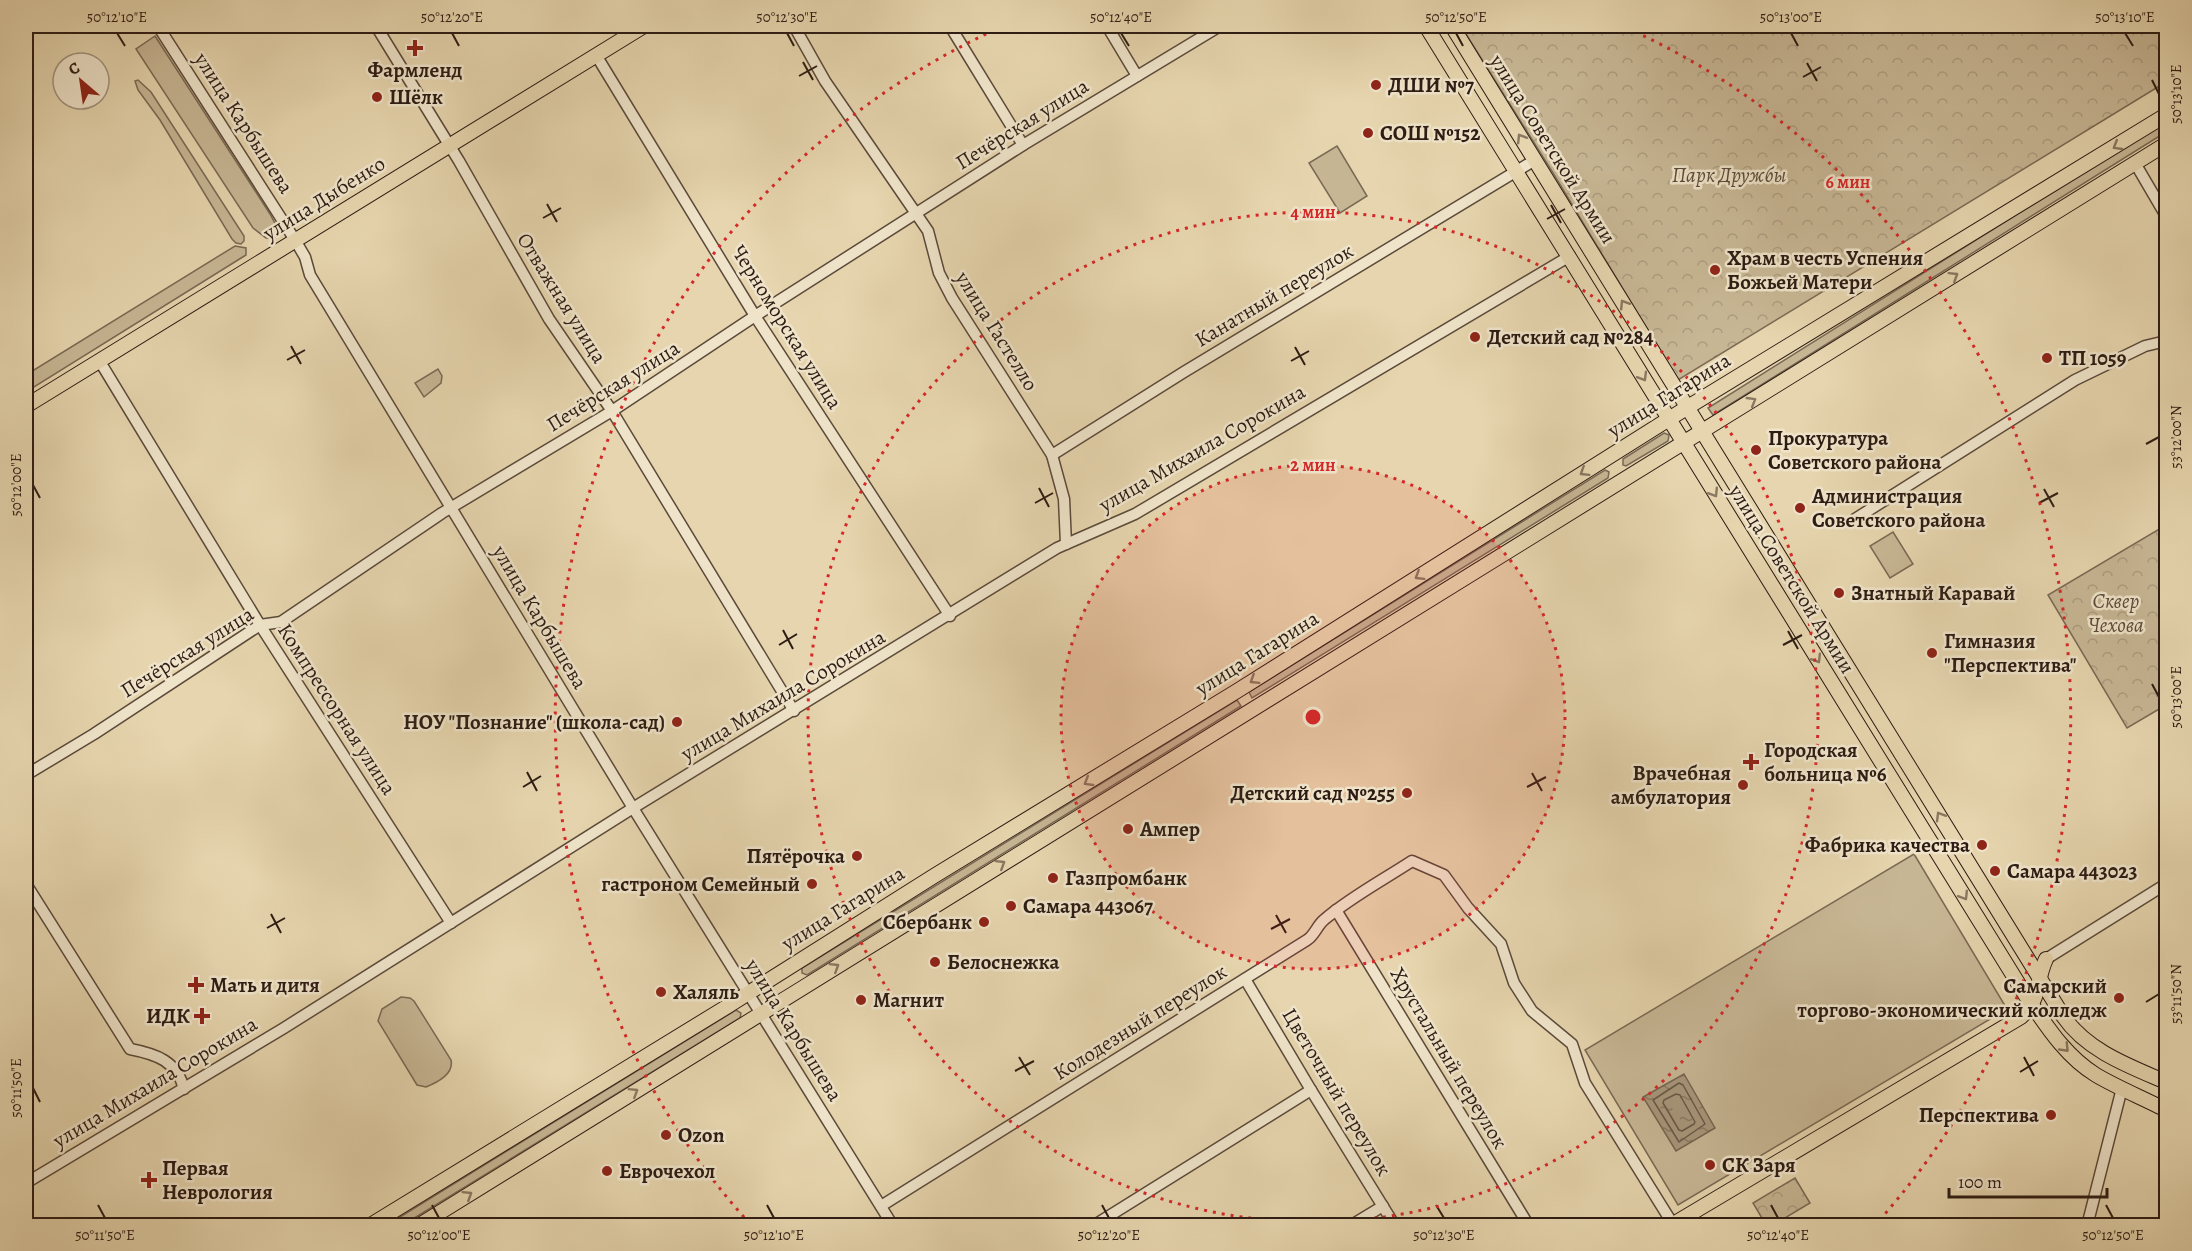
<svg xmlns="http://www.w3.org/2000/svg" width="2192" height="1251" font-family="Alegreya,serif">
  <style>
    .grass { fill: #c7b694; stroke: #7a6954; stroke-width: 1.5 }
    .park { fill: url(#park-crowns); stroke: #7a6954; stroke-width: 1.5 }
    .water { fill: url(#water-ripples); stroke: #766551; stroke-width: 1.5 }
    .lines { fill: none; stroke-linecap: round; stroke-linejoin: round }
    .shore { stroke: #6a5947; stroke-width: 1.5 }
    .minor-casing { stroke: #5b4a3a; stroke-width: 13 }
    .major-casing { stroke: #2d1c14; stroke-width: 16 }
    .minor { stroke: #efe4ca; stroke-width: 10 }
    .major { stroke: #e6d5ae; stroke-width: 14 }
    .oneway { stroke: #8a7861 }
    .ticks { fill: none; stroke: #2d1c14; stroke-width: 2 }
    .ring { fill: none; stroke: #d62828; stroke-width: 3; stroke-dasharray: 3 6 }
    .poi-dot { fill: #8f2418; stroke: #efe4ca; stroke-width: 2 }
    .labels { text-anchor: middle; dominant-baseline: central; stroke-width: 5; stroke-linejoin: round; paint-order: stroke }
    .poi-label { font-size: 21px; font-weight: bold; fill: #2d1c14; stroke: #efe4ca; text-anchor: start }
    .street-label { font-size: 21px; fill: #2d1c14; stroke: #efe4ca }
    .park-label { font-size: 21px; font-style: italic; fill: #5b4a3a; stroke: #efe4ca }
    .centre { fill: #d62828; stroke: #efe4ca; stroke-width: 3 }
    .ring-label { font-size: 18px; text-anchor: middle; font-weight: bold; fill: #d62828; stroke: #efe4ca; stroke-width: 5; stroke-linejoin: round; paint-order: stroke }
    .neatline { fill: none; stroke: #2d1c14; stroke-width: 2 }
    .ticks-label { font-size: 15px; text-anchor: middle; fill: #2d1c14 }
  </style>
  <defs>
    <pattern id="park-crowns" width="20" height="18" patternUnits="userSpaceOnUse" patternTransform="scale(1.5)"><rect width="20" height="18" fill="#c7b694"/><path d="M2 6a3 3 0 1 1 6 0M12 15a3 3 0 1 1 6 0" fill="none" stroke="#ab9c7f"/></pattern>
    <pattern id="water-ripples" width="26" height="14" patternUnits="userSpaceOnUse" patternTransform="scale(1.5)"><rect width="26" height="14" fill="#a7967a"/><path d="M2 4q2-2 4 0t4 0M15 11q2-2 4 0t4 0" fill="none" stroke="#887a63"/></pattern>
  </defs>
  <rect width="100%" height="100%" fill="#e6d5ae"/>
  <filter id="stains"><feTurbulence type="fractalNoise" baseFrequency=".00333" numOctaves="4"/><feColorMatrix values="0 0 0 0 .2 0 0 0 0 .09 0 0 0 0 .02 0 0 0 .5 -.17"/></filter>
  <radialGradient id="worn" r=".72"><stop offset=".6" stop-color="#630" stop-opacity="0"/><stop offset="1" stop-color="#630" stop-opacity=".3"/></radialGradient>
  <g class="grass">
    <path d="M155,36L270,214L279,231L274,239L266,238L253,228L136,49Z"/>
    <path d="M138,80L151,92L244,236V241L241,244L236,243L232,239L160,120L138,90L135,81Z"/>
    <path d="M2166,121V132L1713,415L1708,408Z"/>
    <path d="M1337,146L1367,196L1340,213L1309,163Z"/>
    <path d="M235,246L246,248V255L26,392V382L29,373Z"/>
    <path d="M438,369L442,376L441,383L424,397L415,383Z"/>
    <path d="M1664,433L1669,435L1668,441L1626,466L1623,465V459Z"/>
    <path d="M1605,470L1609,472L1608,478L1252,698L1249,692Z"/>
    <path d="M1893,532L1913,564L1890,578L1870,546Z"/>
    <path d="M1237,700L1241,706L807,975L802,973V968Z"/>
    <path d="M1914,854L2007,1009L1678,1205L1585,1050Z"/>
    <path d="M401,997L410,998L414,1001L451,1060C454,1074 438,1082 426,1087L417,1085L378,1021L382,1009Z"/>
    <path d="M736,1010L741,1013L740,1018L403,1225H387Z"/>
  </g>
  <g class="park">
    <path d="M1461,26H2166V82L1678,380L1553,173Z"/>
    <path d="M2166,525V705L2127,728L2048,595Z"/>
    <path d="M1795,1178L1810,1203L1773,1225H1766L1753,1203Z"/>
  </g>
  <path class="water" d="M1684,1074L1715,1128L1676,1151L1643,1097Z"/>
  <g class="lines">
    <g class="shore">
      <path d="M1679,1083L1683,1085L1705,1124L1679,1142L1653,1100Z"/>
      <path d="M1676,1094L1680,1095L1695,1122L1694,1124L1682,1131L1679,1130L1663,1103L1664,1100Z"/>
    </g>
    <g class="minor-casing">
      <g id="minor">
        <path d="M158,26L295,240L305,257L310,275L633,808L893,1226"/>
        <path d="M376,26L459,161L549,319L612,411L794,711"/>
        <path d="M794,26L825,81L928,231L939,273L952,298L1052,455L1064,499L1066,544"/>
        <path d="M950,26L1023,145"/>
        <path d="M1107,26L1137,76"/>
        <path d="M596,55L755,316L950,616"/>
        <path d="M2135,163L2166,216"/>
        <path d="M99,360L260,625L451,923"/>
        <path d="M1052,455L1184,372L1535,160"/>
        <path d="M1855,519L2075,380L2145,346L2166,341"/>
        <path d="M26,775L94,734L260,625L281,622L442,513L612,411L755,316L1023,145L1220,26"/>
        <path d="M26,884L130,1049C156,1054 177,1061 184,1089"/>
        <path d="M1336,910L1529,1226"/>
        <path d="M2046,959L2166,884"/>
        <path d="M1245,979L1311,1090L1395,1226"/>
        <path d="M26,1183L284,1028L633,808L1057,548L1135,514L1570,256"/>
        <path d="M881,1206L1307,940C1315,935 1317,925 1325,919C1351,897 1383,880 1412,861L1444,875L1468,908L1501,944L1514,983L1532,1011L1572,1044L1585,1083L1674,1226"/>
        <path d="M1093,1226L1311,1090"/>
        <path d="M1350,1226L1383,1206"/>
        <path d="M2087,1226L2122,1088"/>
      </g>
    </g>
    <g class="major-casing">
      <g id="major">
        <path d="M1426,26L2026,996C2046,1025 2065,1056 2096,1075C2118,1088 2143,1098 2166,1110"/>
        <path d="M1452,26L2063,1016C2087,1051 2129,1066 2166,1082"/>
        <path d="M26,406L644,26"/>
        <path d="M369,1226L728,1006L934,876L1237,691L1688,407L2166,115"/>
        <path d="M418,1226L2166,144"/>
        <path d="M1670,1226L2021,1017C2042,997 2035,983 2046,959"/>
      </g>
    </g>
    <use href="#minor" class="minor"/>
    <use href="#major" class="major"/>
  </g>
  <defs><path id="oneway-chevron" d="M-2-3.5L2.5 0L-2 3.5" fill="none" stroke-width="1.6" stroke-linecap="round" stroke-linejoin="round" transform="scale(1.5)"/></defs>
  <g class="oneway">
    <use href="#oneway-chevron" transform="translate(1521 138) rotate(-122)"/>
    <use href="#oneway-chevron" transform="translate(2117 146) rotate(149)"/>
    <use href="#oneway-chevron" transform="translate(1954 276) rotate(-32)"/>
    <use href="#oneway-chevron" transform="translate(1624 304) rotate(-122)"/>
    <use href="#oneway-chevron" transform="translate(1643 377) rotate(59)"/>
    <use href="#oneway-chevron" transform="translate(1752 401) rotate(-31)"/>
    <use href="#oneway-chevron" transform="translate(1584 472) rotate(148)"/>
    <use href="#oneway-chevron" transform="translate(1714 493) rotate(58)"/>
    <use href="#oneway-chevron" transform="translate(1419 576) rotate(148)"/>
    <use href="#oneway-chevron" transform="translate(1817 659) rotate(58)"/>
    <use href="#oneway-chevron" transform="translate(1254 680) rotate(148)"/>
    <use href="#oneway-chevron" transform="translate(1088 782) rotate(149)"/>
    <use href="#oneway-chevron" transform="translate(1940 816) rotate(-121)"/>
    <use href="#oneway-chevron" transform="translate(1001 864) rotate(-32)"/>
    <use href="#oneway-chevron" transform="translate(1964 896) rotate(58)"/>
    <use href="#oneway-chevron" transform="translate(835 967) rotate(-32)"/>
    <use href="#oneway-chevron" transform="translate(2065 1048) rotate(46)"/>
    <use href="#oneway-chevron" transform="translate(634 1092) rotate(-32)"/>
    <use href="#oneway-chevron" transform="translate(468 1195) rotate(-32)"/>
  </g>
  <path class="ticks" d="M117,33L125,46M452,33L459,46M787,33L794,46M1121,33L1129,46M1456,33L1463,46M1791,33L1798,46M2125,33L2133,46M803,62L813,80M1807,63L1817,81M799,76L817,66M1803,77L1821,67M2152,80L2159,94M547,204L557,222M1551,205L1561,223M543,218L561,208M1547,219L1565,209M291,346L301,364M1295,347L1305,365M287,360L305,350M1291,361L1309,351M2146,444L2159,437M33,485L40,498M1039,488L1049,507M2044,489L2054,507M1035,503L1053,493M2039,503L2058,493M783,630L793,649M1788,631L1798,649M779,645L797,634M1783,645L1802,635M2152,684L2159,697M527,772L537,791M1532,773L1542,791M523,787L541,776M1527,787L1546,777M271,914L281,933M1276,915L1286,933M267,928L285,918M1271,929L1290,919M2146,1002L2159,994M1019,1057L1030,1075M2024,1057L2034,1076M1015,1071L1034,1061M2020,1072L2038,1061M33,1088L40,1102M98,1205L105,1218M432,1205L439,1218M767,1205L774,1218M1102,1205L1109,1218M1436,1205L1444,1218M1771,1205L1778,1218M2106,1205L2113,1218"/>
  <circle cx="1313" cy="717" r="252" fill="#d62828" fill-opacity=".12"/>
  <g class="ring">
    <circle cx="1313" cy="717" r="252"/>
    <circle cx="1313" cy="717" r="505"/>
    <path d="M750 1224A757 757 0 0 1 999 28M1627 28A757 757 0 0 1 1876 1224"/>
  </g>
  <g class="poi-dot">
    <path d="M412 39h6v6h6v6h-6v6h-6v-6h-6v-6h6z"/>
    <circle cx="1376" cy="85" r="6"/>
    <circle cx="377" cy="97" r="6"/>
    <circle cx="1368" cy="133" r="6"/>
    <circle cx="1715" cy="270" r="6"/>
    <circle cx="1475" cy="337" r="6"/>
    <circle cx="2047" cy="358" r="6"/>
    <circle cx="1756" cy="450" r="6"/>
    <circle cx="1800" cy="508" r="6"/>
    <circle cx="1839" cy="593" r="6"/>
    <circle cx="1932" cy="653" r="6"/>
    <circle cx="677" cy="722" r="6"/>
    <path d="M1748 753h6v6h6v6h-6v6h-6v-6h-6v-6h6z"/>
    <circle cx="1743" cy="785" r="6"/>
    <circle cx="1407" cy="793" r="6"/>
    <circle cx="1128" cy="829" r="6"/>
    <circle cx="1982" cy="845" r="6"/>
    <circle cx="857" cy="856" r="6"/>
    <circle cx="1995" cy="871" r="6"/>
    <circle cx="1053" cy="878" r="6"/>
    <circle cx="812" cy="884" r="6"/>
    <circle cx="1011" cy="906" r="6"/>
    <circle cx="984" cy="922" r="6"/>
    <circle cx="935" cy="962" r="6"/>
    <path d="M193 976h6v6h6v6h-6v6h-6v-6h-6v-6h6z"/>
    <circle cx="661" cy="992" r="6"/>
    <circle cx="2119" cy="998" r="6"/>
    <circle cx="861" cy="1000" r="6"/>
    <path d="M199 1007h6v6h6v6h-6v6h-6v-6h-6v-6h6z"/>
    <circle cx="2051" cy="1115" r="6"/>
    <circle cx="666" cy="1135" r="6"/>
    <circle cx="1710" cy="1165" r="6"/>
    <circle cx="607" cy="1171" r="6"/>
    <path d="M146 1171h6v6h6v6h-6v6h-6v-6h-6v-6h6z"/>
  </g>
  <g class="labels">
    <g class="poi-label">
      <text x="415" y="70" text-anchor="middle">Фармленд</text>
      <text x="1388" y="85">ДШИ №7</text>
      <text x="389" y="97">Шёлк</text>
      <text x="1380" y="133">СОШ №152</text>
      <text x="1727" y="258">Храм в честь Успения<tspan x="1727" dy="24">Божьей Матери</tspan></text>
      <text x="1487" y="337">Детский сад №284</text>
      <text x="2059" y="358">ТП 1059</text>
      <text x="1768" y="438">Прокуратура<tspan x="1768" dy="24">Советского района</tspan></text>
      <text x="1812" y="496">Администрация<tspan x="1812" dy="24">Советского района</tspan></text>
      <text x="1851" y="593">Знатный Каравай</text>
      <text x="1944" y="641">Гимназия<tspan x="1944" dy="24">"Перспектива"</tspan></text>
      <text x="665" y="722" text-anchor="end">НОУ "Познание" (школа-сад)</text>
      <text x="1764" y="750">Городская<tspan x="1764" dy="24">больница №6</tspan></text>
      <text x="1731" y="773" text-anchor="end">Врачебная<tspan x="1731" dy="24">амбулатория</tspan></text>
      <text x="1395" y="793" text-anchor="end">Детский сад №255</text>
      <text x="1140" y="829">Ампер</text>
      <text x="1970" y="845" text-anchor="end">Фабрика качества</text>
      <text x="845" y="856" text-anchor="end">Пятёрочка</text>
      <text x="2007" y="871">Самара 443023</text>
      <text x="1065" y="878">Газпромбанк</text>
      <text x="800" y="884" text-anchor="end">гастроном Семейный</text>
      <text x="1023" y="906">Самара 443067</text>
      <text x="972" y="922" text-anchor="end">Сбербанк</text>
      <text x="947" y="962">Белоснежка</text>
      <text x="210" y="985">Мать и дитя</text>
      <text x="2107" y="986" text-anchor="end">Самарский<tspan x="2107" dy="24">торгово-экономический колледж</tspan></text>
      <text x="673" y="992">Халяль</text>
      <text x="873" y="1000">Магнит</text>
      <text x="190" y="1016" text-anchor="end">ИДК</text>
      <text x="2039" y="1115" text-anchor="end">Перспектива</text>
      <text x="678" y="1135">Ozon</text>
      <text x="1722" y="1165">СК Заря</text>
      <text x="162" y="1168">Первая<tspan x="162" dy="24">Неврология</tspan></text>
      <text x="619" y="1171">Еврочехол</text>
    </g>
    <g class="street-label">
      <text transform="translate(244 123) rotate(57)">улица Карбышева</text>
      <text transform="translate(1022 124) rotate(-32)">Печёрская улица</text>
      <text transform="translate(1553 149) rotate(58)">улица Советской Армии</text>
      <text transform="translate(324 198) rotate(-32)">улица Дыбенко</text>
      <text transform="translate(1274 295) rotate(-31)">Канатный переулок</text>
      <text transform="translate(562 298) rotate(58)">Отважная улица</text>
      <text transform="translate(787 327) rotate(58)">Черноморская улица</text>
      <text transform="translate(997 331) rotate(58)">улица Гастелло</text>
      <text transform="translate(613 386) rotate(-32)">Печёрская улица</text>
      <text transform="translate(1669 395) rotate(-32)">улица Гагарина</text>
      <text transform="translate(1202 448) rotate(-30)">улица Михаила Сорокина</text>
      <text transform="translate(1792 579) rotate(58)">улица Советской Армии</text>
      <text transform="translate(540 617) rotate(59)">улица Карбышева</text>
      <text transform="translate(187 652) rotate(-32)">Печёрская улица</text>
      <text transform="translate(1257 653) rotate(-32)">улица Гагарина</text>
      <text transform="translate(783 695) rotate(-31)">улица Михаила Сорокина</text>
      <text transform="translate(337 709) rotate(57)">Компрессорная улица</text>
      <text transform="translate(843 908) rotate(-32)">улица Гагарина</text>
      <text transform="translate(1140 1022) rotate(-32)">Колодезный переулок</text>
      <text transform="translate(794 1030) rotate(58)">улица Карбышева</text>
      <text transform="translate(1449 1058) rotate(59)">Хрустальный переулок</text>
      <text transform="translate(155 1082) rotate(-31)">улица Михаила Сорокина</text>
      <text transform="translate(1337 1092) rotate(59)">Цветочный переулок</text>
    </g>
    <g class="park-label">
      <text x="1729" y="175">Парк Дружбы</text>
      <text x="2116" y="601">Сквер<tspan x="2116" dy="24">Чехова</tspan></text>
    </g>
  </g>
  <circle cx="1313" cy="717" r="9" class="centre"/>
  <g class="ring-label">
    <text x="1848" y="188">6 мин</text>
    <text x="1313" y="218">4 мин</text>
    <text x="1313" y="471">2 мин</text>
  </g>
  <rect width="2192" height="1251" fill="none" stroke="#e6d5ae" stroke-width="66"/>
  <g transform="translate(81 81) rotate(331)"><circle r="28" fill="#efe4ca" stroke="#a19481" stroke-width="1.5"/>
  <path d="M0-4.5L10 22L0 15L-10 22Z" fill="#8f2418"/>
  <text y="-9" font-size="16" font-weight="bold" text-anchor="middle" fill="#2d1c14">С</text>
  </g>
  <path d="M1949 1188v9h158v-9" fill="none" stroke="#2d1c14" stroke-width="3"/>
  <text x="1958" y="1188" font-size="18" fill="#2d1c14" stroke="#efe4ca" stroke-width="4.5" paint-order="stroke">100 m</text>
  <rect x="33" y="33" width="2126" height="1185" class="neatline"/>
  <g class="ticks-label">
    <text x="117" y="22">50°12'10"E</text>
    <text x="452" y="22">50°12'20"E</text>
    <text x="787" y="22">50°12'30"E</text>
    <text x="1121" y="22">50°12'40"E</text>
    <text x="1456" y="22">50°12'50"E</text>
    <text x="1791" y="22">50°13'00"E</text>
    <text x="2125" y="22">50°13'10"E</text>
    <text transform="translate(2176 94) rotate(-90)" y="5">50°13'10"E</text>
    <text transform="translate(2176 437) rotate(-90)" y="5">53°12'00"N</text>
    <text transform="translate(16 485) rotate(-90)" y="5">50°12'00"E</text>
    <text transform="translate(2176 697) rotate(-90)" y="5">50°13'00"E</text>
    <text transform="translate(2176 994) rotate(-90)" y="5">53°11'50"N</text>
    <text transform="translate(16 1088) rotate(-90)" y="5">50°11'50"E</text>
    <text x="105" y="1240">50°11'50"E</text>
    <text x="439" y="1240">50°12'00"E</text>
    <text x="774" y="1240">50°12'10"E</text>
    <text x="1109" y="1240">50°12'20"E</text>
    <text x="1444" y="1240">50°12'30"E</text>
    <text x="1778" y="1240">50°12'40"E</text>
    <text x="2113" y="1240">50°12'50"E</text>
  </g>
  <rect width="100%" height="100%" filter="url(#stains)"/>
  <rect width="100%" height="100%" fill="url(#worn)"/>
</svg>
